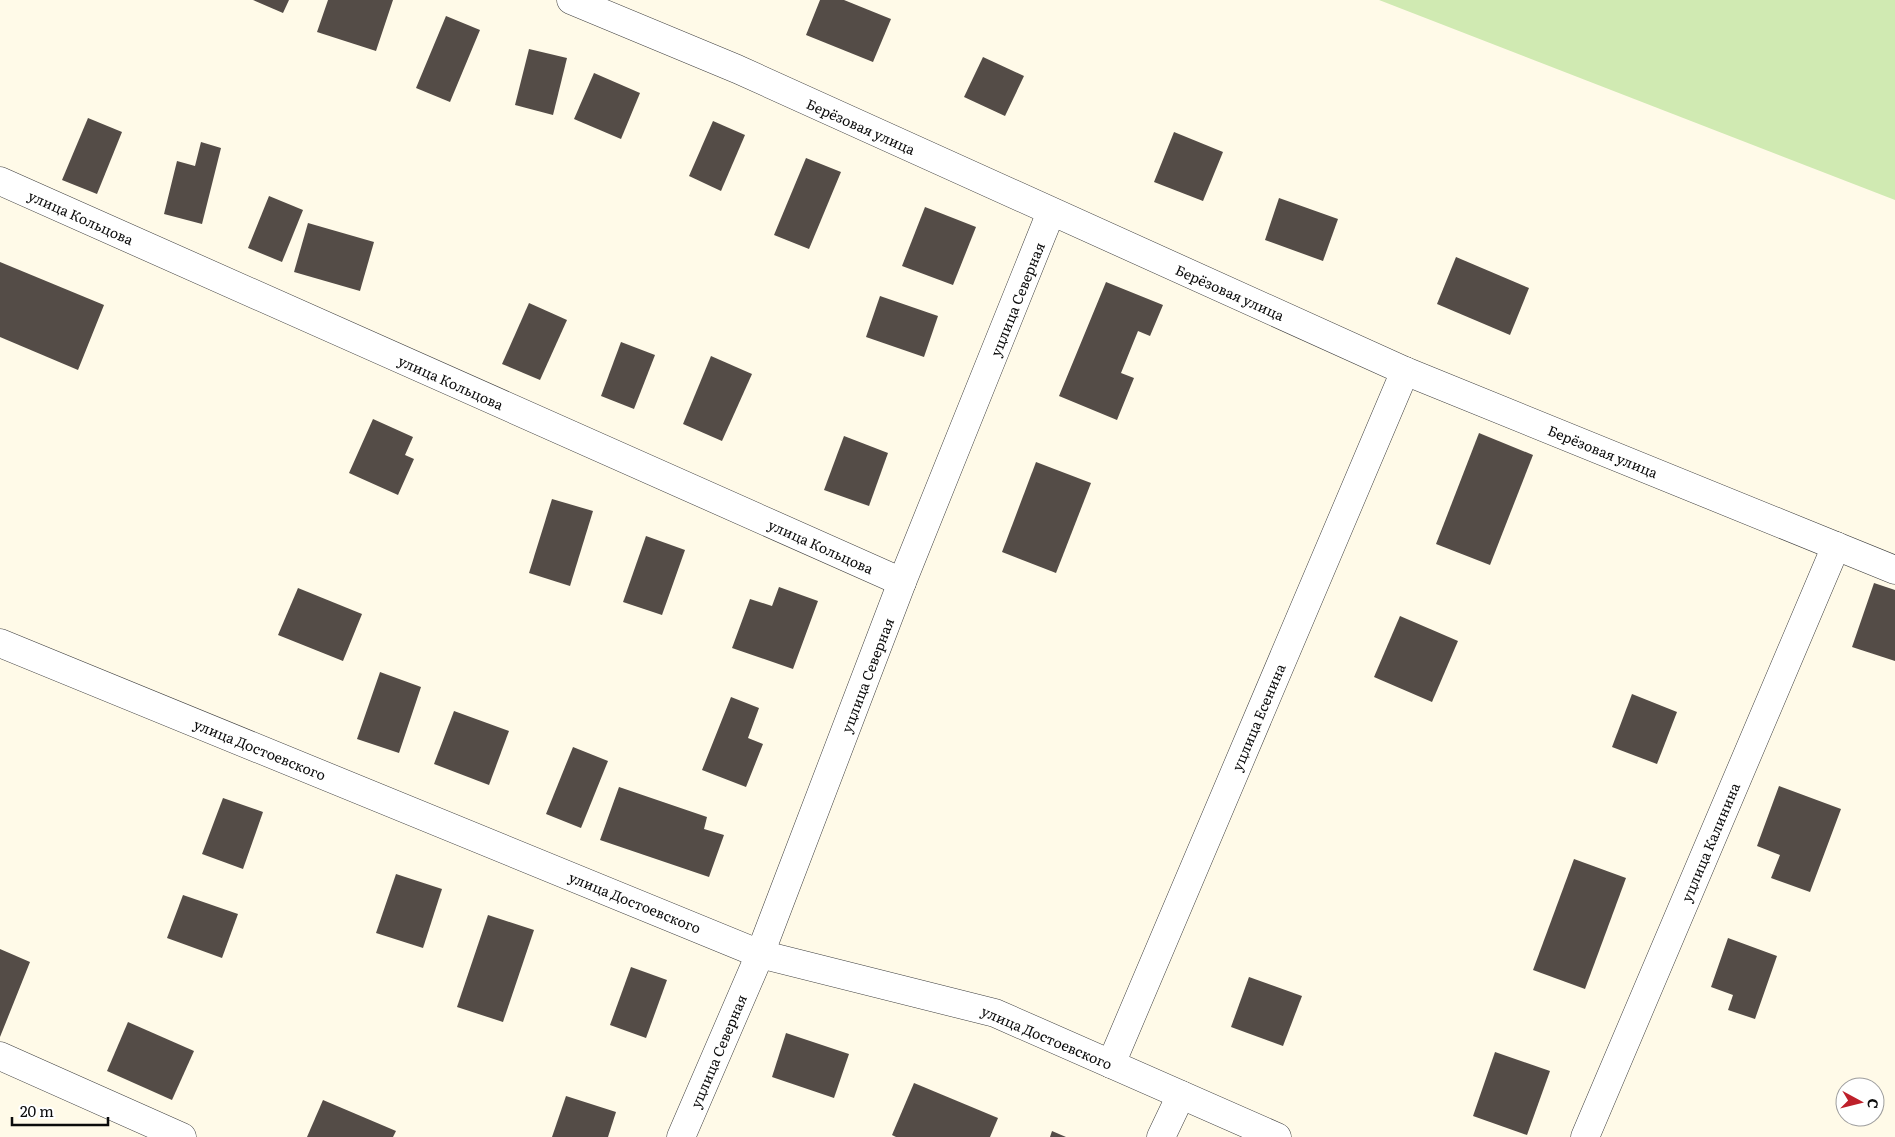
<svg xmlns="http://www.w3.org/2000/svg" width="1895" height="1137" font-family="Literata,serif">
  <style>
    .green { fill: #d0eab2 }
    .building { fill: #544c47 }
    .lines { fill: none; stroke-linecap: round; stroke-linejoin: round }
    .street-casing { stroke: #3e3e3e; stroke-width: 29 }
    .street { stroke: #fff; stroke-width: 28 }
    .labels { text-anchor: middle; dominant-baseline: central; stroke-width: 5; stroke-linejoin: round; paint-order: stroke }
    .street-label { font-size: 14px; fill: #0b0b0b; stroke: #fff }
  </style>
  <rect width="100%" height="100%" fill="#fffae8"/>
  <path class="green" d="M1379,0H1895V200Z"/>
  <g class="building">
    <path d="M253,0H289L283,13Z"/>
    <path d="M328,0H393L376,51L317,32Z"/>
    <path d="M820,0H844L891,19L873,62L806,35Z"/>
    <path d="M446,16L480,30L450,102L416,88Z"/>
    <path d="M529,49L567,58L553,115L515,105Z"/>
    <path d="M983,57L1024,76L1005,116L964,97Z"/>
    <path d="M594,73L640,93L621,139L574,119Z"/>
    <path d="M88,118L122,132L97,194L62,180Z"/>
    <path d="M713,121L745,135L721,191L689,176Z"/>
    <path d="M1174,132L1223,152L1203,201L1154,182Z"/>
    <path d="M201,142L221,148L202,224L164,214L177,161L195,166Z"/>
    <path d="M806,158L841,172L809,249L774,235Z"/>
    <path d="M269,196L303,210L282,262L248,248Z"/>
    <path d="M1279,198L1338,219L1323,261L1265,240Z"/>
    <path d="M925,207L976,227L953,285L902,266Z"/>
    <path d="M308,223L374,242L360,291L294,272Z"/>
    <path d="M1456,257L1529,288L1510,335L1437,304Z"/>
    <path d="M0,262L104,305L78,370L0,337Z"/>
    <path d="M1106,282L1163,305L1150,336L1138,331L1121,373L1134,378L1117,420L1059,396Z"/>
    <path d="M880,296L938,316L924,357L866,337Z"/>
    <path d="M529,303L567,320L540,380L502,364Z"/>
    <path d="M621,342L655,355L634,409L601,396Z"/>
    <path d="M711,356L752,374L722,441L683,424Z"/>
    <path d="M373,419L413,437L405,455L414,459L398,495L349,473Z"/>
    <path d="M1479,433L1533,455L1490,565L1436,544Z"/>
    <path d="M844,436L888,453L869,506L824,490Z"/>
    <path d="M1036,462L1091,483L1056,573L1002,552Z"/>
    <path d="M552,499L593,511L570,586L529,573Z"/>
    <path d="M646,536L685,550L662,615L623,602Z"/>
    <path d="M1874,583L1895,590V661L1852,647Z"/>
    <path d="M779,587L818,601L793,669L732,648L750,599L772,606Z"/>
    <path d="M298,588L362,614L343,661L278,635Z"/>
    <path d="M1400,616L1458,641L1432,702L1374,677Z"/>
    <path d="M380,672L421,687L399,753L357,739Z"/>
    <path d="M1632,694L1677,712L1657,764L1612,747Z"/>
    <path d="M731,697L759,708L748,738L763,744L746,787L702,770Z"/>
    <path d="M454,711L509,731L489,785L434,764Z"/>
    <path d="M573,747L608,761L581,828L546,814Z"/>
    <path d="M1779,786L1841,809L1810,892L1771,878L1780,855L1757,846Z"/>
    <path d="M619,787L707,817L704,829L724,835L709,877L600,840Z"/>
    <path d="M223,798L263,812L243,869L202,854Z"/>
    <path d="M1574,859L1626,878L1585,989L1533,970Z"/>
    <path d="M396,874L442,889L423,948L376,933Z"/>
    <path d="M183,895L238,914L222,958L167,938Z"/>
    <path d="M488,915L534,930L503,1022L457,1007Z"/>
    <path d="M1728,938L1777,956L1755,1019L1728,1010L1733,995L1711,987Z"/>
    <path d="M0,949L30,962L0,1037Z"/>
    <path d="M631,967L667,980L646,1038L610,1025Z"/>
    <path d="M1249,977L1302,996L1283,1046L1231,1027Z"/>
    <path d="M128,1022L194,1051L172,1100L107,1071Z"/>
    <path d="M786,1033L849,1054L834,1098L772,1077Z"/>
    <path d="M1495,1052L1550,1071L1527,1135L1473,1116Z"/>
    <path d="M914,1083L998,1118L990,1137H896L892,1135Z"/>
    <path d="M566,1096L616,1112L608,1137H552Z"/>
    <path d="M323,1100L396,1131L393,1137H307Z"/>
    <path d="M1052,1131L1066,1137H1050Z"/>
  </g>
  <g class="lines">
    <g class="street-casing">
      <g id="street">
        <path d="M571,0L737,69L1405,371L1895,570"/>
        <path d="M0,181L902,582"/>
        <path d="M0,643L760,954L995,1013L1277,1137"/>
        <path d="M0,1056L182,1137"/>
        <path d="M1111,1064L1405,371"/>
        <path d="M681,1137L760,954L902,582L1051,212"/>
        <path d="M1161,1137L1181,1095"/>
        <path d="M1585,1137L1836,546"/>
      </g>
    </g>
    <use href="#street" class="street"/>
  </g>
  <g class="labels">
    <g class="street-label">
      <text transform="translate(861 126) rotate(24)">Берёзовая улица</text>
      <text transform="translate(81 217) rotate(24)">улица Кольцова</text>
      <text transform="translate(1230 292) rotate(24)">Берёзовая улица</text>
      <text transform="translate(1017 299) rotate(-68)">уцлица Северная</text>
      <text transform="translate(451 382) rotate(24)">улица Кольцова</text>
      <text transform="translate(1603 451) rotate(22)">Берёзовая улица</text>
      <text transform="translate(821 546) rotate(24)">улица Кольцова</text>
      <text transform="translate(867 675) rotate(-69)">уцлица Северная</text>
      <text transform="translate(1258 717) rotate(-67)">уцлица Есенина</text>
      <text transform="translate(260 749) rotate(22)">улица Достоевского</text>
      <text transform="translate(1710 842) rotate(-67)">уцлица Калинина</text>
      <text transform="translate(635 902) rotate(22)">улица Достоевского</text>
      <text transform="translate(1047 1037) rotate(23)">улица Достоевского</text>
      <text transform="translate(718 1051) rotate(-67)">уцлица Северная</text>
    </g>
  </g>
  <g transform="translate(1860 1102) rotate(97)"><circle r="24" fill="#ffffff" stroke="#9d9d9d"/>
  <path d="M0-4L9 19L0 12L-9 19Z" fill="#be202a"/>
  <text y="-8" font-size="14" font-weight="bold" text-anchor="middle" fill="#0b0b0b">С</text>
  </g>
  <path d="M12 1117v8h96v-8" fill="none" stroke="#0b0b0b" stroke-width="2.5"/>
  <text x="20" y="1117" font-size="15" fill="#0b0b0b" stroke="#ffffff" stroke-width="4" paint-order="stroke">20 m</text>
</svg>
